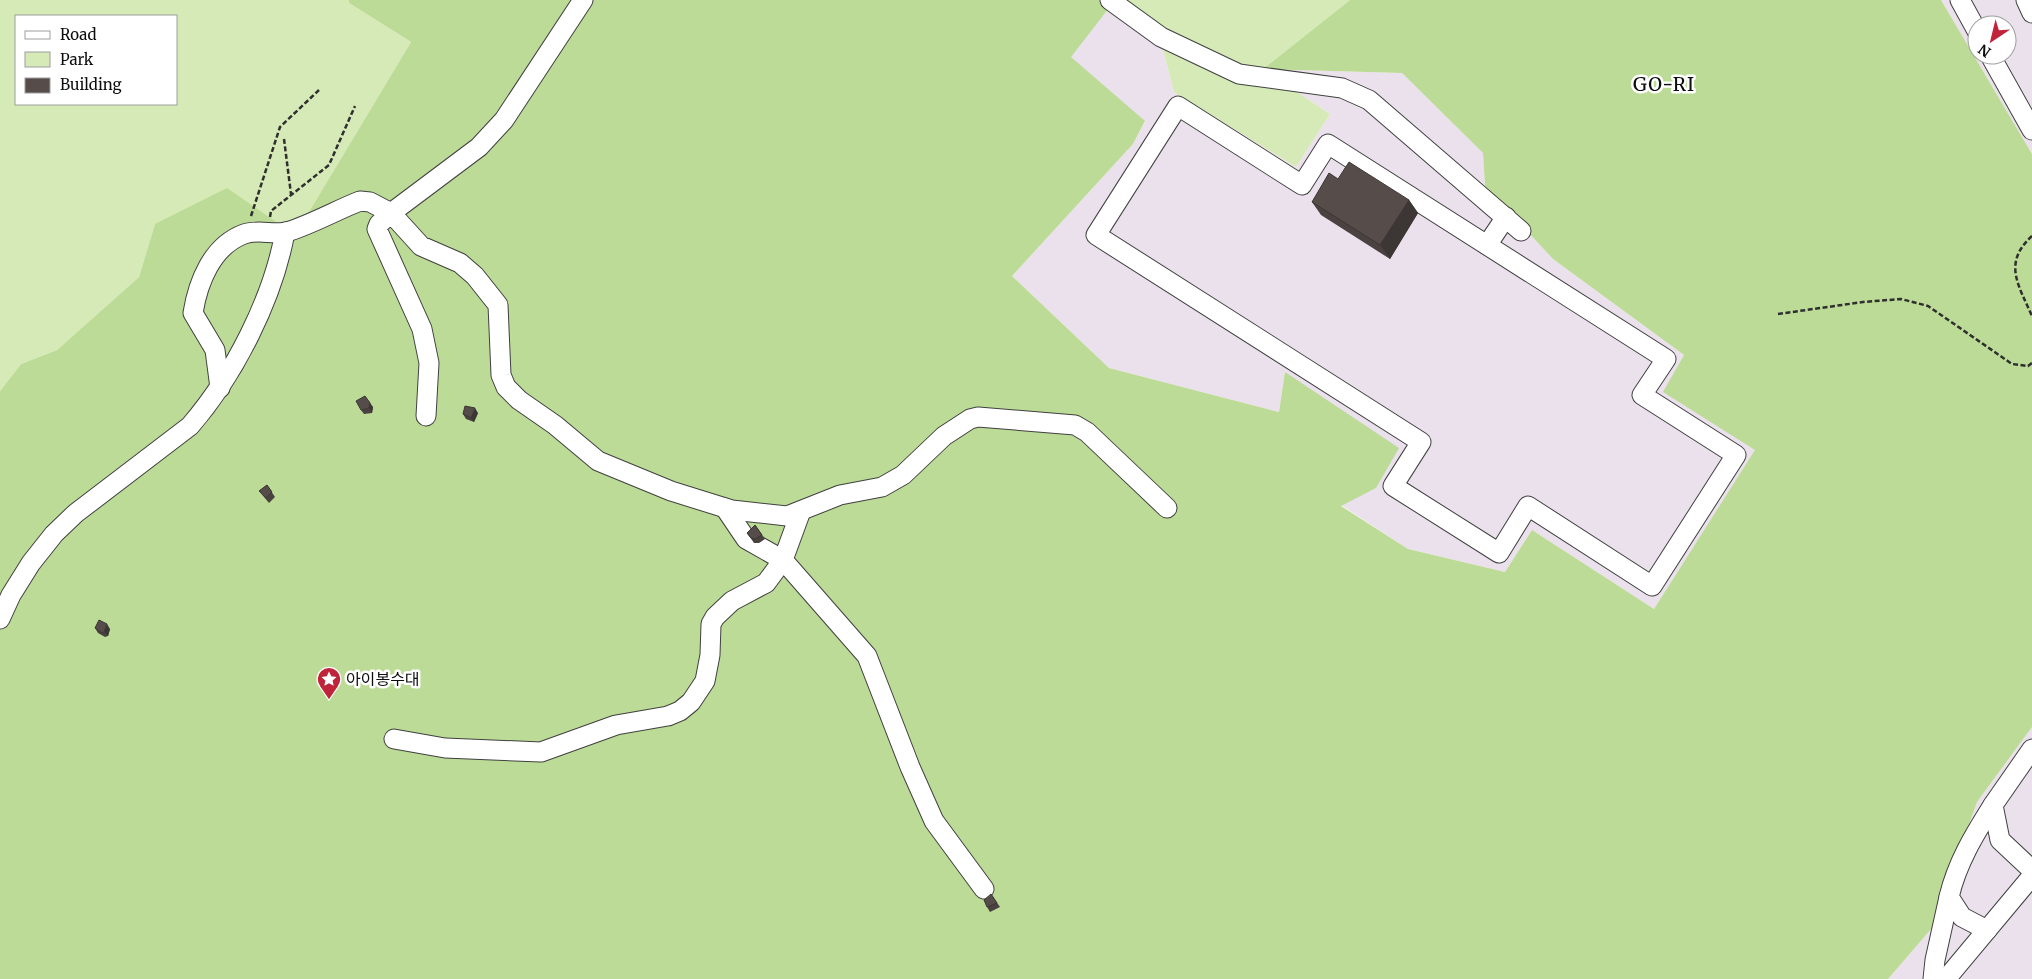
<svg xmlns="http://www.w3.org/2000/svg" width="2032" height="979" font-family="Merriweather,'Noto Sans KR',serif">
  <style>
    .industrial { fill: #eae1ec; fill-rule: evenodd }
    .green { fill: #d6eab7; fill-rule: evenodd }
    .forest { fill: #bcdb96 }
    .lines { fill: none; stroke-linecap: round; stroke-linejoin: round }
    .minor-casing { stroke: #404040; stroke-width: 21 }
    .path { stroke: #2f2f2f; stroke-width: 2.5; stroke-dasharray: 5 2.5; stroke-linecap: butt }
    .minor { stroke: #fff; stroke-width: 19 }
    .wall { fill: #4a4240 }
    .shaded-wall { fill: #3c3634 }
    .building { fill: #564d4a; stroke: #3c3634 }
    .labels { text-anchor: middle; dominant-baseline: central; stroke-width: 5; stroke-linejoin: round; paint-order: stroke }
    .poi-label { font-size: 16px; fill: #0d0d0d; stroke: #fff; text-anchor: start }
    .quarter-label { font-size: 19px; letter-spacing: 1px; fill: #0d0d0d; stroke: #fff }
  </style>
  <rect width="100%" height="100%" fill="#fffaee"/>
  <g class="industrial">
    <path d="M1941,0H2032V154ZM1977,25H2007V55H1977Z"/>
    <path d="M1109,8L1163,50L1174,92L1296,167L1330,114L1263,69L1402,73L1483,153L1485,186L1553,259L1684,355L1664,392L1756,450L1654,609L1532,530L1505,572L1408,549L1341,505L1376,488L1285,372L1279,412L1109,368L1012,276L1133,144L1145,122L1070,57Z"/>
    <path d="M2032,727V979H1888L1932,928L1977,802Z"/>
  </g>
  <g class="green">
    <path d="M0,0H349V3L411,42L295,235L155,224L139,277L57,350L21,364L0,391ZM16,16H176V104H16Z"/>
    <path d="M1099,0H1350L1263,69L1330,114L1296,167L1174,92L1163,50Z"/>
  </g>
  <path class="forest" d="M349,0H1099L1109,8L1071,57L1145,121L1133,144L1012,276L1109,368L1279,412L1285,372L1399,448L1376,488L1341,506L1408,549L1505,572L1532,530L1654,609L1755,450L1663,392L1684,355L1553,259L1485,186L1483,153L1402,73L1263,69L1350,0H1941L2032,154V727L1977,802L1932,928L1888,979H0V391L21,364L57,350L139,277L155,224L227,188L295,235L411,42L349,3Z"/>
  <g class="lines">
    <g class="minor-casing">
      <g id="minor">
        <path d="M1110,0L1161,37L1239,74L1342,88L1369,100L1521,231"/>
        <path d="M1960,0L1977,31"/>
        <path d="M2026,0L2032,13"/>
        <path d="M1990,55L2032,130"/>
        <path d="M1178,106L1302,185L1328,144L1666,359L1642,395L1736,455L1652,586L1528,506L1499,553L1393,486L1421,442L1096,235Z"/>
        <path d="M1487,245L1506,217"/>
        <path d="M220,388L215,350L193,313C198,282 212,246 244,234C258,229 273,235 286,232C306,227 339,209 360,201L370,202L391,213L479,147L504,120L583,0"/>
        <path d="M426,416L429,363L422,329L377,229L379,224L391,213L421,246L460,263L475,276L498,305L501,375L506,387L519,400L555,425L598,461L671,491L732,510L787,516L840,495L882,487L903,475L944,436L970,419L978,417L1075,425L1087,432L1167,508"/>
        <path d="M725,508L746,539L783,560L801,511"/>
        <path d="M0,619L11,595L31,563L54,534L76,513L190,426C234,375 273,299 285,232"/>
        <path d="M394,739L445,748L541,752L616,725L668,716L680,711L691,702L705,681L710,655L711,624L715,617L732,601L766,583L783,560L867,656L910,767L934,821L984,889"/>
        <path d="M2032,749L1993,805L2000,840L2032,870"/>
        <path d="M1987,930L1962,917L1949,897C1957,863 1974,835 1993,805"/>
        <path d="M1933,979L1935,960L1949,897"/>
        <path d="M1946,979L2032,876"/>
      </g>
    </g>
    <g class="path">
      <path d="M284,139L291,194"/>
      <path d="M251,216L280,127L319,90"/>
      <path d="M270,217L271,211L329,165L355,106"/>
      <path d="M2032,236C2002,263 2019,286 2032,316"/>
      <path d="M1778,314L1863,302L1901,299L1928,306L2012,364L2028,366L2032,363"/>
    </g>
    <use href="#minor" class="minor"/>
  </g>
  <g class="wall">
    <path d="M1338,179L1409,200L1418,213L1390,259L1321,215L1312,202Z"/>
    <path d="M373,407L372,413L364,414L361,410Z"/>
    <path d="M478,413L474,422L466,419L463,414Z"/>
    <path d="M267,485L275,497L269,503L259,491Z"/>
    <path d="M755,525L765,539L759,543H754L747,533Z"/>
    <path d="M95,628L110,629L108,636L105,637L98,633Z"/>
    <path d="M991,894L1000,907L990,912L987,907Z"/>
  </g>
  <g class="shaded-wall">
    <path d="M1409,200L1418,213L1390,259L1380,245Z"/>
    <path d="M368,400L373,407L372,413L369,408Z"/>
    <path d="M475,408L478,413L474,422L471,418Z"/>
    <path d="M107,624L110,629L108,636L104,632Z"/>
  </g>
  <g class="building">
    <path d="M1349,162L1409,200L1380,245L1312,202L1329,173L1338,179Z"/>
    <path d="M365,396L370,403L369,408L361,410L356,401Z"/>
    <path d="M465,406L475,408L471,418L463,414Z"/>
    <path d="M267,485L272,492L266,498L259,491Z"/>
    <path d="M755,525L762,535L755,539L751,538L747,533Z"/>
    <path d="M99,620L107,624L104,632L102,633L95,628Z"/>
    <path d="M991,894L997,903L987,907L984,900Z"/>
  </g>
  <defs>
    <g id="sight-pin" transform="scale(1.25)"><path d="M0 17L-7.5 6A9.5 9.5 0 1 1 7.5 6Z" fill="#bf243b" stroke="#fff"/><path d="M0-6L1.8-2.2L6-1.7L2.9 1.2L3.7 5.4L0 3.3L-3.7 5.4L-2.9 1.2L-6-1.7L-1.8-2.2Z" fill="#fff"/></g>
  </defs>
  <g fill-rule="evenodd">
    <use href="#sight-pin" x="329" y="679"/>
  </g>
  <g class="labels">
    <g class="poi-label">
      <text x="346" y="679">아이봉수대</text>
    </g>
    <g class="quarter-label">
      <text x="1664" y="84">GO-RI</text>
    </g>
  </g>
  <rect x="15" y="15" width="162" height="90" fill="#ffffff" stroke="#9e9e9e"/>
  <rect x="25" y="31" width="25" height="8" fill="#ffffff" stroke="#9e9e9e"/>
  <text x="60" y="40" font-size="15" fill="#0d0d0d">Road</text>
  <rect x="25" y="52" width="25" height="15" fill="#d6eab7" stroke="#9e9e9e"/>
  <text x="60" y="65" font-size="15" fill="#0d0d0d">Park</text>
  <rect x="25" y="78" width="25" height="15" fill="#564d4a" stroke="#9e9e9e"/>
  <text x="60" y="90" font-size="15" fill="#0d0d0d">Building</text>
  <g transform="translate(1992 40) rotate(215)"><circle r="24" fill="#ffffff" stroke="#9e9e9e"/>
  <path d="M0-4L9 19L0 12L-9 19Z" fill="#bf243b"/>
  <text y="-8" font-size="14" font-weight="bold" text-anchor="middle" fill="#0d0d0d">N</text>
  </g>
</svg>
